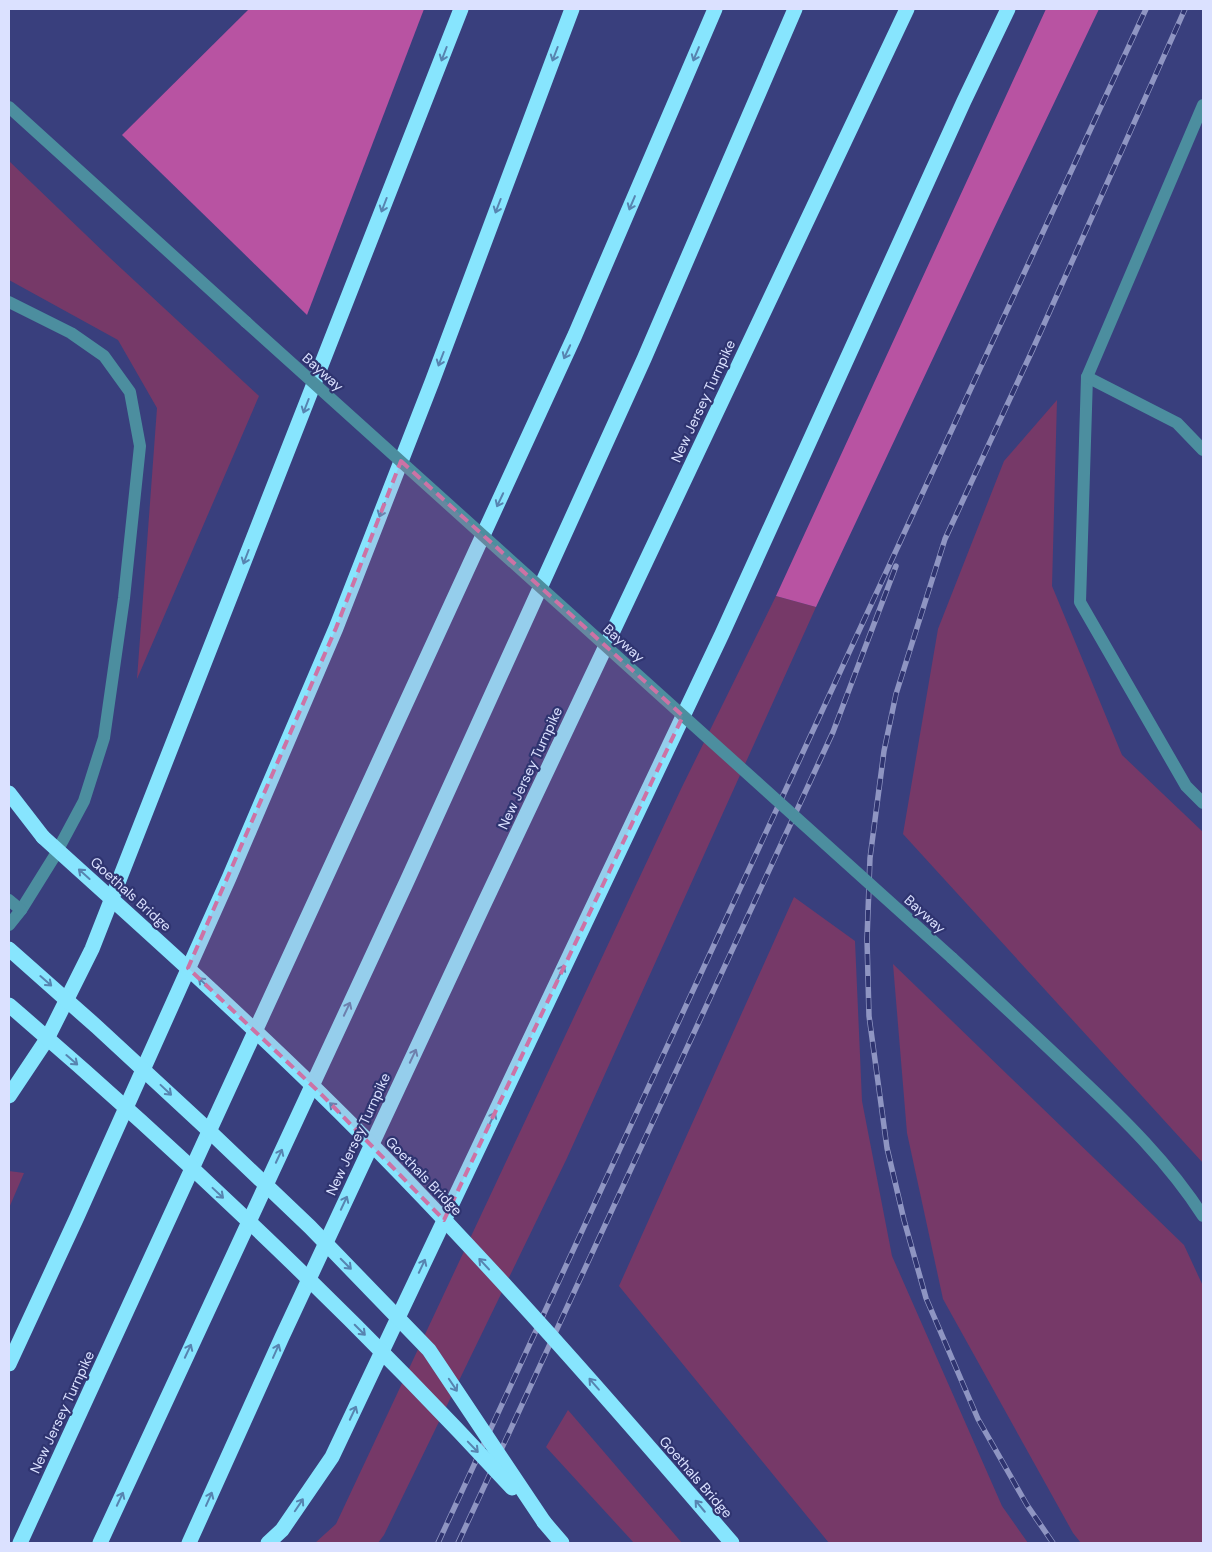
<svg xmlns="http://www.w3.org/2000/svg" width="1212" height="1552" font-family="'DM Sans',sans-serif">
  <style>
    .green { fill: #763968 }
    .forest { fill: #b853a2 }
    .lines { fill: none; stroke-linecap: round; stroke-linejoin: round }
    .minor { stroke: #4c8e9f; stroke-width: 12 }
    .highway { stroke: #87e5fe; stroke-width: 15 }
    .rail-casing { stroke: #8f95c2; stroke-width: 5.5 }
    .rail { stroke: #2f3470; stroke-width: 4; stroke-dasharray: 11; stroke-linecap: butt }
    .minor-bridge { stroke: #4c8e9f; stroke-width: 12 }
    .highway-bridge { stroke: #87e5fe; stroke-width: 15 }
    .oneway { stroke: #5784b0 }
    .marked { fill: #cd72a5; fill-opacity: 0.2; stroke: #cd72a5; stroke-width: 4; stroke-dasharray: 10 6; stroke-linejoin: round }
    .labels { text-anchor: middle; dominant-baseline: central; stroke-width: 4.5; stroke-linejoin: round; paint-order: stroke }
    .street-label { font-size: 14px; fill: #dbe1ff; stroke: #2f3470 }
  </style>
  <rect width="100%" height="100%" fill="#393f7d"/>
  <g class="green">
    <path d="M9,161L110,258L259,396L137,679L157,408L118,340L9,280Z"/>
    <path d="M1057,400L1052,586L1122,755L1203,832V1163L903,834L938,629L1004,461Z"/>
    <path d="M776,596L816,607L567,1158L384,1535L378,1543H315L336,1524L681,789Z"/>
    <path d="M794,897L855,941L862,1101L892,1256L1002,1506L1028,1543H829L619,1286Z"/>
    <path d="M893,964L1184,1245L1203,1286V1543H1081L1073,1533L943,1299L907,1133Z"/>
    <path d="M9,1171L24,1173L9,1208Z"/>
    <path d="M568,1410L682,1543H634L546,1447Z"/>
  </g>
  <g class="forest">
    <path d="M249,9H424L307,315L122,135Z"/>
    <path d="M1046,9H1099L998,220L816,607L776,596Z"/>
  </g>
  <g class="lines">
    <g class="minor">
      <path d="M1203,105L1087,377L1080,602L1186,786L1203,803"/>
      <path d="M9,107L246,322"/>
      <path d="M9,302L71,333L104,356L130,392L140,446L124,598L104,738L84,801L54,857L21,910L9,925"/>
      <path d="M1087,377L1177,423L1203,450"/>
      <path d="M9,900L21,910"/>
      <path d="M952,958C994,997 1036,1036 1077,1075C1123,1118 1169,1163 1203,1216"/>
    </g>
    <g class="highway">
      <path d="M9,793L43,837"/>
      <path d="M9,1096L47,1039L92,949L461,9"/>
      <path d="M9,1364L77,1217L229,878L336,628L432,382L572,9"/>
      <path d="M544,1522L562,1543"/>
      <path d="M20,1543L575,335L715,9"/>
      <path d="M100,1543L407,881L644,359L795,9"/>
      <path d="M189,1543L282,1337L483,906L907,9"/>
      <path d="M268,1543L282,1530L332,1457L722,634L964,101L1008,9"/>
    </g>
    <g class="rail-casing">
      <g id="rail">
        <path d="M438,1543L1146,9"/>
        <path d="M458,1543L833,732L896,566"/>
        <path d="M1053,1543L1027,1505L978,1419L926,1298L904,1220L887,1148L869,1016L867,939L870,858L884,751L896,694L945,539L1032,351L1185,9"/>
      </g>
    </g>
    <use href="#rail" class="rail"/>
    <path class="minor-bridge" d="M246,322L952,958"/>
    <g class="highway-bridge">
      <path d="M43,837C136,921 230,1005 320,1093C465,1235 600,1389 732,1543"/>
      <path d="M9,949L97,1027L204,1126L310,1227L429,1350L544,1522"/>
      <path d="M9,1005C185,1156 354,1317 512,1488"/>
    </g>
  </g>
  <defs><path id="oneway-shaft" d="M-6 0H5M1.5-3L5.5 0L1.5 3" fill="none" stroke-width="1.6" stroke-linecap="round" stroke-linejoin="round" transform="scale(1.25)"/></defs>
  <g class="oneway">
    <use href="#oneway-shaft" transform="translate(444 54) rotate(111)"/>
    <use href="#oneway-shaft" transform="translate(555 54) rotate(111)"/>
    <use href="#oneway-shaft" transform="translate(696 54) rotate(113)"/>
    <use href="#oneway-shaft" transform="translate(632 203) rotate(113)"/>
    <use href="#oneway-shaft" transform="translate(384 205) rotate(111)"/>
    <use href="#oneway-shaft" transform="translate(498 206) rotate(111)"/>
    <use href="#oneway-shaft" transform="translate(567 352) rotate(115)"/>
    <use href="#oneway-shaft" transform="translate(441 359) rotate(111)"/>
    <use href="#oneway-shaft" transform="translate(306 406) rotate(111)"/>
    <use href="#oneway-shaft" transform="translate(500 500) rotate(115)"/>
    <use href="#oneway-shaft" transform="translate(382 510) rotate(111)"/>
    <use href="#oneway-shaft" transform="translate(246 557) rotate(111)"/>
    <use href="#oneway-shaft" transform="translate(84 874) rotate(-138)"/>
    <use href="#oneway-shaft" transform="translate(561 972) rotate(-65)"/>
    <use href="#oneway-shaft" transform="translate(46 981) rotate(41)"/>
    <use href="#oneway-shaft" transform="translate(204 983) rotate(-137)"/>
    <use href="#oneway-shaft" transform="translate(347 1009) rotate(-65)"/>
    <use href="#oneway-shaft" transform="translate(413 1056) rotate(-65)"/>
    <use href="#oneway-shaft" transform="translate(72 1060) rotate(41)"/>
    <use href="#oneway-shaft" transform="translate(166 1090) rotate(43)"/>
    <use href="#oneway-shaft" transform="translate(335 1108) rotate(-135)"/>
    <use href="#oneway-shaft" transform="translate(492 1119) rotate(-65)"/>
    <use href="#oneway-shaft" transform="translate(279 1156) rotate(-65)"/>
    <use href="#oneway-shaft" transform="translate(218 1193) rotate(43)"/>
    <use href="#oneway-shaft" transform="translate(344 1203) rotate(-65)"/>
    <use href="#oneway-shaft" transform="translate(346 1264) rotate(45)"/>
    <use href="#oneway-shaft" transform="translate(484 1264) rotate(-133)"/>
    <use href="#oneway-shaft" transform="translate(422 1266) rotate(-65)"/>
    <use href="#oneway-shaft" transform="translate(360 1330) rotate(45)"/>
    <use href="#oneway-shaft" transform="translate(188 1351) rotate(-65)"/>
    <use href="#oneway-shaft" transform="translate(276 1351) rotate(-66)"/>
    <use href="#oneway-shaft" transform="translate(594 1384) rotate(-131)"/>
    <use href="#oneway-shaft" transform="translate(453 1385) rotate(56)"/>
    <use href="#oneway-shaft" transform="translate(353 1413) rotate(-65)"/>
    <use href="#oneway-shaft" transform="translate(473 1447) rotate(46)"/>
    <use href="#oneway-shaft" transform="translate(120 1499) rotate(-65)"/>
    <use href="#oneway-shaft" transform="translate(209 1499) rotate(-66)"/>
    <use href="#oneway-shaft" transform="translate(299 1505) rotate(-56)"/>
    <use href="#oneway-shaft" transform="translate(700 1506) rotate(-130)"/>
  </g>
  <path class="marked" d="M401,461L683,716L444,1220L320,1093L188,968L336,628Z"/>
  <g class="labels">
    <g class="street-label">
      <text transform="translate(323 372) rotate(42)">Bayway</text>
      <text transform="translate(703 401) rotate(-65)">New Jersey Turnpike</text>
      <text transform="translate(624 643) rotate(42)">Bayway</text>
      <text transform="translate(530 768) rotate(-65)">New Jersey Turnpike</text>
      <text transform="translate(131 894) rotate(42)">Goethals Bridge</text>
      <text transform="translate(925 914) rotate(42)">Bayway</text>
      <text transform="translate(358 1134) rotate(-65)">New Jersey Turnpike</text>
      <text transform="translate(424 1176) rotate(46)">Goethals Bridge</text>
      <text transform="translate(62 1412) rotate(-65)">New Jersey Turnpike</text>
      <text transform="translate(696 1477) rotate(49)">Goethals Bridge</text>
    </g>
  </g>
  <rect width="1212" height="1552" fill="none" stroke="#dbe1ff" stroke-width="20"/>
</svg>
